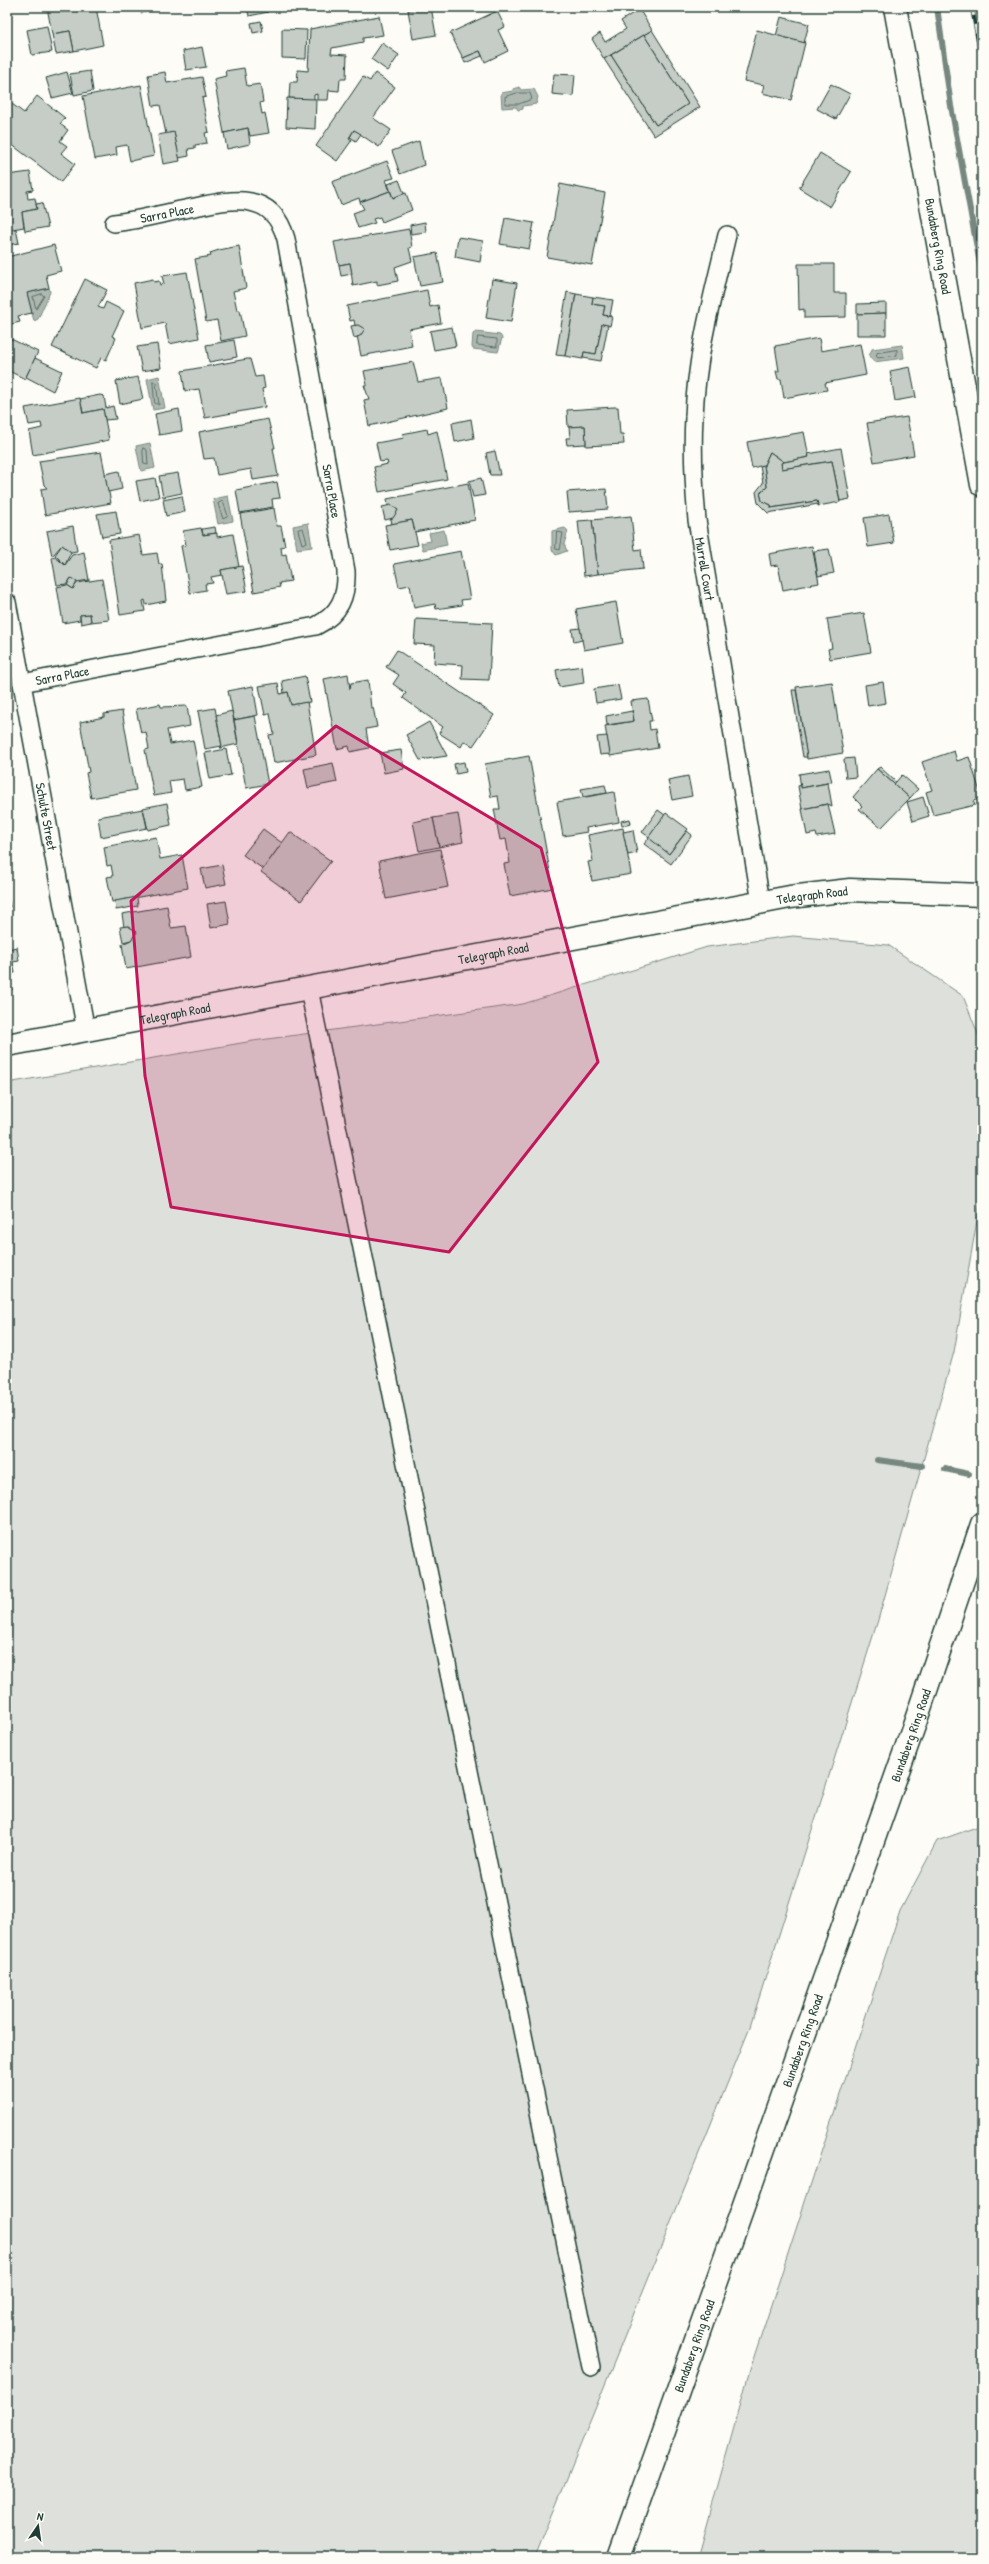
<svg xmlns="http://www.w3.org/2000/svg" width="989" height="2564" font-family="'Patrick Hand',sans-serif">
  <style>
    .green { fill: #dde0db; stroke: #7e8e88 }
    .water { fill: #aeb8b1; stroke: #75877f }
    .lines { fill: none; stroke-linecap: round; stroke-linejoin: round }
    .shore { stroke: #586e66; stroke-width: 1 }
    .stream { stroke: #75877f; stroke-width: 6 }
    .building { fill: #c6cdc7; stroke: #1f3d34 }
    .minor-casing { stroke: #1f3d34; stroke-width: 20 }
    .tertiary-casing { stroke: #1f3d34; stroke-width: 25 }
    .primary-casing { stroke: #1f3d34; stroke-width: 25 }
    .minor { stroke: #fdfcf7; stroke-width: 17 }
    .tertiary { stroke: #fdfcf7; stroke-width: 22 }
    .primary { stroke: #fdfcf7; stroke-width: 22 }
    .rail-casing { stroke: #1f3d34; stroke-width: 4.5 }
    .rail { stroke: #fdfcf7; stroke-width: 3; stroke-dasharray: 9; stroke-linecap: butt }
    .marked { fill: #c2185b; fill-opacity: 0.2; stroke: #c2185b; stroke-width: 3; stroke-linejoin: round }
    .labels { text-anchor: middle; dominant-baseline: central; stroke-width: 3.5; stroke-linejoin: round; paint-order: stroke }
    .street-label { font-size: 13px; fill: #1f3d34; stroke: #fdfcf7 }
  </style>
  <rect width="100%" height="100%" fill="#fdfcf7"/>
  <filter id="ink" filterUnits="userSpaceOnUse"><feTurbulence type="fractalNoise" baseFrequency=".025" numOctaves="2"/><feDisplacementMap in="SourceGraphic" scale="8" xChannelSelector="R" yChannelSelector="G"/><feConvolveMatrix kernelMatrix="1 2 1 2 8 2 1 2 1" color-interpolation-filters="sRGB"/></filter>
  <g filter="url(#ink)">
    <g class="green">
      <path d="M793,936L888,945L963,996L982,1044V1192L954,1352L878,1620L749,2030L535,2557H7V1083L253,1041L523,1004L707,947Z"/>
      <path d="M982,1825V2557H698L749,2373L900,1911L937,1841Z"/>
    </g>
    <g class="water">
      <path d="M519,87L521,90L534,89L538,97L536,104L523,106V109L518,110L516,107L502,108L501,93L513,91V89Z"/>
      <path d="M49,288L50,292L38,319L34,321L27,293Z"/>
      <path d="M476,332L500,335L502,338L498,352L473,349L472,347L473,334Z"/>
      <path d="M902,345L904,358L874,362L869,356L872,349Z"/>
      <path d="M159,376L165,408L153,410L147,379Z"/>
      <path d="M150,443L155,468L141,471L136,446Z"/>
      <path d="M228,496L233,521L218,524L213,499Z"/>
      <path d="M308,523L312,547L297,549L293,526Z"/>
      <path d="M565,528L568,531L564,544L567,551L556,555L552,550V531Z"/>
      <path d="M444,530L447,545L423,550L421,543L431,541L429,533Z"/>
    </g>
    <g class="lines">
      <g class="shore">
        <path d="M517,93H530L532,99L519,104H505V97Z"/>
        <path d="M42,294L44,296L36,309L33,297Z"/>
        <path d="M478,337L497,339V347L477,345Z"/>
        <path d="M897,350V355L878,358L876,356L877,353Z"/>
        <path d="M153,381L156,383L159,405L155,403Z"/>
        <path d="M143,448L147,450L148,465L144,464Z"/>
        <path d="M223,501L228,516L223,519L218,504Z"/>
        <path d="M303,528L307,542L302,544L298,530Z"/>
        <path d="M557,532L563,533L560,550L556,549Z"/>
      </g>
      <g class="stream">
        <path d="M937,7L951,106L982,275"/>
        <path d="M877,1460L922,1466"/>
        <path d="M945,1469L969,1474"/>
      </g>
    </g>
    <g class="building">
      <path d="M47,7H96L103,45L74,51L70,31L52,34Z"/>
      <path d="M140,7H168L141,13Z"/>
      <path d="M247,7H267L268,12L249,16Z"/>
      <path d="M423,7H431L436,35L413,39L408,10Z"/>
      <path d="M639,9L652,30L604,59L592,39L600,33L605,42L626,29L621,21Z"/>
      <path d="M497,11L505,27L498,30L508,51L485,62L480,51L463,58L450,33Z"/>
      <path d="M379,16L383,35L363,38V42L332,48L331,54L347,55L346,79H340L339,91L329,90L328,100H317V94L314,95V100L289,98L290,82H297L298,70L308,71L310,29Z"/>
      <path d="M781,17L809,24L804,43L776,36Z"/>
      <path d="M261,21L263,31L253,33L251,23Z"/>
      <path d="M47,26L52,52L32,55L27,30Z"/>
      <path d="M282,29L307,30L306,59L282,58Z"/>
      <path d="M652,30L700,107L654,136L604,59L611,55L656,125L688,104L644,35Z"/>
      <path d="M757,30L805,43L791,100L762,93L764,85L744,81Z"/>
      <path d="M70,31L74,51L56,54L52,34Z"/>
      <path d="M644,35L688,104L656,125L611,55Z"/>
      <path d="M382,43L399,55L388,71L371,59Z"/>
      <path d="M202,47L206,67L186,70L183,51Z"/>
      <path d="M480,51L482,56L465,63L463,58Z"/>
      <path d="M244,68L247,86L260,84L263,102L260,103L262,114L265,113L269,133L250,136L248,128L224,133L214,79L226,76L225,71Z"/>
      <path d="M90,71L93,91L74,95L70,74Z"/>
      <path d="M67,72L73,93L52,98L46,78Z"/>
      <path d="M165,72L167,83L202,77L206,97L202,98L209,132L205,133L207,143L195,145V148L188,149L189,156L179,158L174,132L166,134L160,105L153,106L148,75Z"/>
      <path d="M375,73L395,87L373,118L391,130L379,147L354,130L349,138L352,140L337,161L316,146L363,77L370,81Z"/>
      <path d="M554,74L575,75L573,96L552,94Z"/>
      <path d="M831,84L850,94L836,119L817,109Z"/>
      <path d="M141,85L154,156L130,161L127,145L116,147L117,155L95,159L83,96Z"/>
      <path d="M37,96L65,118L60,124L68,130L60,141L67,146L61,153L75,164L61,182L7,141V110L12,104L24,113Z"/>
      <path d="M287,98L316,99L315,129L286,127Z"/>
      <path d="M248,128L250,144L227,149L224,133Z"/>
      <path d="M354,130L361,134L356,141L350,137Z"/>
      <path d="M174,132L180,161L163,164L158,135Z"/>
      <path d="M419,141L424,165L400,174L392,151Z"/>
      <path d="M820,153L851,172L830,207L799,188Z"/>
      <path d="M387,161L394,178L386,180L390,191L360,202L359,198L341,205L332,182Z"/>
      <path d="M30,172L33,190L27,191L28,199L35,198L37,209L22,212L24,227L7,230V175Z"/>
      <path d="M399,180L404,193L393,198L388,184Z"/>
      <path d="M560,184L605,193L592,265L547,257Z"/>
      <path d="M390,191L393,198L406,193L412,210L382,222L380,217L373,219L375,223L358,228L353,213L364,209L360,202Z"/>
      <path d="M42,203L48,227L25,231L22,212L37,209L36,204Z"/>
      <path d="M505,218L534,223L529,249L500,244Z"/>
      <path d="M425,222L426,232L411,234L410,225Z"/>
      <path d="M16,229L19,243L7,245V230Z"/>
      <path d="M409,229L412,247L409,248L412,261L395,267L398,281L377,285V281L353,286L350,263L339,265L334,242Z"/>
      <path d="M458,237L483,241L480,262L455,257Z"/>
      <path d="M54,245L61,271L46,275L49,288L27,293L32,313L18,316L20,322L7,325V257Z"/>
      <path d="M239,246L246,288L233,291L237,310H240L245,336L221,341L217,320L206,322L195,259L211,256L210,253L219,250Z"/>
      <path d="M437,253L443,282L420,286L414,257Z"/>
      <path d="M350,263L352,274L341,276L339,265Z"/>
      <path d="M798,264H834V293H846V317L804,318V309L799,310Z"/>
      <path d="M187,272L199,338L169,344L165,323L142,328L134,283L153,279L154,282L159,281L160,285L164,284L162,276Z"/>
      <path d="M85,279L107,290L98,307L103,309L106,302L124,311L112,336L116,338L106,360L101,358L96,368L52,347Z"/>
      <path d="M492,279L517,283L511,322L486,318Z"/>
      <path d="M427,290L430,307L438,305L441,323L409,329L412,346L361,356L354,320L350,321L347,306Z"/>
      <path d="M567,292L576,294L565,356L556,355Z"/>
      <path d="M576,294L593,297L592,304L605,306L603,315L612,317L610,326L602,324L596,354L584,352L583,359L565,356Z"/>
      <path d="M593,297L613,300L610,316L603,315L605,306L592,304Z"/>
      <path d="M886,303V313L857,314V304Z"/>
      <path d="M886,313V335H857V314Z"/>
      <path d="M602,324L608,325L601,361L583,358L584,352L596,354Z"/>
      <path d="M358,325L365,329L360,336L354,338L351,326Z"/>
      <path d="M452,327L456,346L434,350L430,331Z"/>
      <path d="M819,338L821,351L860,344L866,375L825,383L827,390L784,398L781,379H778L776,371H779L775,346Z"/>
      <path d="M11,339L38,352L25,379L7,370V347Z"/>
      <path d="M234,340L237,357L209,362L206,345Z"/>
      <path d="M157,344L161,368L142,371L137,347Z"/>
      <path d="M35,358L62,371L53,391L26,377Z"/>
      <path d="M247,359H250L255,377L263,376L265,388L262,389L265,407L205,418L199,389L185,391L182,371Z"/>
      <path d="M413,362L418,382L442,378L448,408L369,426L364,400L369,399L364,385H367L364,371Z"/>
      <path d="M910,367L916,397L895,401L890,371Z"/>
      <path d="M138,377L143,399L120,404L116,381Z"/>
      <path d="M100,395L104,396L106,408L113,406L116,419L105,420L103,409L83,413L80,399Z"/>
      <path d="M80,398L83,413L103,409L109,440L33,455L29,431L42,428L41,423L29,425L25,408Z"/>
      <path d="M614,407H618L620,434H623L624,444L586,446L585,426L568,427L567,410Z"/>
      <path d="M179,409L182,431L159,435L155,414Z"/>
      <path d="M907,417L914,455L874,462L867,423Z"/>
      <path d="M268,419L275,448H273L278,476L253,480L251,469L217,475L214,458L204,459L199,432Z"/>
      <path d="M471,419L474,438L455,442L452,423Z"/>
      <path d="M585,426L586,444L567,445L566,438H570L569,427Z"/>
      <path d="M427,429L428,434L437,431L447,479L379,492L374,467L388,464L387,461L380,462L376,443L404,438L402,434Z"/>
      <path d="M804,432L809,457L784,462L770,452L764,465L752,468L747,442Z"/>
      <path d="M841,448L850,499L840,501L832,461L782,469L781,463L784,462L809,457L808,454Z"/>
      <path d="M495,451L500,475H490L486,453Z"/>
      <path d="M101,452L111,503L45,515L41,489L47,488L44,485L39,461Z"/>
      <path d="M770,452L784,462L781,463L782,469L832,461L840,502L818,506L817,501L771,508V505L762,501L760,493L767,487L764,465Z"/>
      <path d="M764,465L767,487L760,493L762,501L771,505V508L817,501L818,504L768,513L758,503L756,492L763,483L760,466Z"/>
      <path d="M119,471L122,489L108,492L105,474Z"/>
      <path d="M178,473L182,493L163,497L159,476Z"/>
      <path d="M155,478L159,497L140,501L136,481Z"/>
      <path d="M481,478L485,495L473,497L469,481Z"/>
      <path d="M277,482L280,498L272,499L273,507L240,513L236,490Z"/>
      <path d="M468,483L475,520L415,532L412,520L392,524L391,519L398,510L388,506L387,499Z"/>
      <path d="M606,489L608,509L569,512L567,492Z"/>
      <path d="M182,496L185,512L166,516L163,500Z"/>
      <path d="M391,505L398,510L393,518L385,520L382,507Z"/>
      <path d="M274,508L277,526H281L285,546L281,547L282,555L286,554L291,581L279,583L280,587L254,592L240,514Z"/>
      <path d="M116,511L120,534L102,537L97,514Z"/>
      <path d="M889,514L894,543L868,547L864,518Z"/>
      <path d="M631,516L635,550L641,549L643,569L598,574L592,520Z"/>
      <path d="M412,520L418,545L390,550L385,525Z"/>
      <path d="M592,520L598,574L584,576L578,521Z"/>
      <path d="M73,526L77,551L71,552L62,545L52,556L47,531Z"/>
      <path d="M215,527L216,533L203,535L202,529Z"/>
      <path d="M201,528L203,535L217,533V537L233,534L239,567L221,570L222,575L211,577L213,583L205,584L206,590L190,593L181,546L186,545L183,531Z"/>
      <path d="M139,535L143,555L157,553L159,564H162L166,601L146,605L145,600L143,601L145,611L120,615L109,540Z"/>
      <path d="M62,545L71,552L65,565L55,555Z"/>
      <path d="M812,546L819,583L783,590L778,565L771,566L769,554Z"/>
      <path d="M829,549L834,573L818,576L814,551Z"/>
      <path d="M461,551L470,599L461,600L462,605L436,609L435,604L414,608L410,585L399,587L394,564Z"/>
      <path d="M84,552L89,580L77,582L71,578L67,584L57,585L52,558L55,557L65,565L72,555Z"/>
      <path d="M242,566L247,591L226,594L221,570Z"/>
      <path d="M71,578L77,582L73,589L67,585Z"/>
      <path d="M102,579L109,620L91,622L90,614L80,615V620L63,623L57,587L67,585L73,589L77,583Z"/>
      <path d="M616,602L623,643L584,650L576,609Z"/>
      <path d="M864,613L871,652L830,659L828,649L832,648L827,619Z"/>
      <path d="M90,614L91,622L81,624L80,615Z"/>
      <path d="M416,619L492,623L489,680L462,679L463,665L434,663L435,645L414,644Z"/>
      <path d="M580,628L582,640L574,642L572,629Z"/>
      <path d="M397,650L494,715L473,746L464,741L461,747L439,733L443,727L403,698L406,693L393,684L399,675L386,667Z"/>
      <path d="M582,666L584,683L559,687L556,670Z"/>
      <path d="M348,674L350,689L351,683L368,680L371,708L373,707L377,727L366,729L369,748L350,752L349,746L337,749L324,679Z"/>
      <path d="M305,676L310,702L291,705L288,692L284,693L282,681Z"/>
      <path d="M832,682L843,753L807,759L796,687Z"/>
      <path d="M883,682L886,703L868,706L865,685Z"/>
      <path d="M278,683L280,694L288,692L291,705L307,702L316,755L274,763L269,735L274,734L270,714L265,715L259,686Z"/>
      <path d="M618,685L621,699L596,703L594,689Z"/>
      <path d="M253,686L258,715L234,720L228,691Z"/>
      <path d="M792,690H796L807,757H803Z"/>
      <path d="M648,699L652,721H649L650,730L655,729L658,748L610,756L605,726L634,721L631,701Z"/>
      <path d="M160,704L161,707L187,706L190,726L167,730L170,744L193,740L202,787L185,790L183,779L169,781L171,793L154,796L145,750L149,749L146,732L141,733L136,709Z"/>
      <path d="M215,708L222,746L205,749L198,711Z"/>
      <path d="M122,711L136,790L91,798L86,773L89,772L80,722L104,717V714Z"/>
      <path d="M232,711L238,744L220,748L222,746L216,715Z"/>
      <path d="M632,711L634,721L607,725L606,716Z"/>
      <path d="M255,716L268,784L246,788L234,720Z"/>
      <path d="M429,722L447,756L420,760L406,735Z"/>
      <path d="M607,736L610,754L600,755L597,737Z"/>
      <path d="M226,749L231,775L210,779L205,753Z"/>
      <path d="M401,750L404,769L384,773L380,753Z"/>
      <path d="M954,751L957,761L969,757L982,798L973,801L975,805L933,815L926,792L932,790L922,762Z"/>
      <path d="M529,756L553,888L510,896L504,864L510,863L506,839L500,840L494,809H500L498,796L491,797L485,764Z"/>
      <path d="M854,758L856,777L846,778L844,759Z"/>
      <path d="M464,762L466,772L456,774L454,764Z"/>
      <path d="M333,763L337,782L308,788L304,769Z"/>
      <path d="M880,767L896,782L894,784L877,769Z"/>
      <path d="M829,769L832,782L801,788L799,774Z"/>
      <path d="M877,769L910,798L881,828L859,809L862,806L853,797Z"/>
      <path d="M902,775L918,789L910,798L894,784Z"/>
      <path d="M688,776L692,796L672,800L668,780Z"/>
      <path d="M828,783L832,806L828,804L802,809L798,786L801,785V788Z"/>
      <path d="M605,785L607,793L583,797L581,789Z"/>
      <path d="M614,792L619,822L586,828L587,832L563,836L557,802Z"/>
      <path d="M923,797L929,816L913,821L907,802Z"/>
      <path d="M167,803L171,825L148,830L143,808Z"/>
      <path d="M828,804L835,834L817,837L816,833L807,835L802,809Z"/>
      <path d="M143,809L147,828L101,837L98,817Z"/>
      <path d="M658,810L665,815L649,837L642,832Z"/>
      <path d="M666,813L688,829L669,854L648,838Z"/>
      <path d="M458,814L463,842L439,847L433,818Z"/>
      <path d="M433,818L439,847L419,851L413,822Z"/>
      <path d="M630,819L631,824L622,826L621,821Z"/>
      <path d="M623,828L631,874L592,881L588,862L593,861L588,835Z"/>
      <path d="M263,829L282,843L263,869L243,855Z"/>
      <path d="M633,830L637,853L628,855L623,832Z"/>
      <path d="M687,831L692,835L671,864L644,844L649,838L669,854Z"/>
      <path d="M290,832L331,861L301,901L261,872Z"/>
      <path d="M156,837L160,859L182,855L188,888L112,902L107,877L113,876L111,865L107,866L104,847Z"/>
      <path d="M440,849L448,887L386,899L379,861Z"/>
      <path d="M222,865L226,884L205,888L201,869Z"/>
      <path d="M7,892L10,907H7Z"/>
      <path d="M137,897L138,906L116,910L115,901Z"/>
      <path d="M226,901L230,924L211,928L207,904Z"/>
      <path d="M167,906L171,928L186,926L191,957L126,969L122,944L131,940L137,932L128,926L124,927L122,914Z"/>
      <path d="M128,926L137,932L131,940L123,942L120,927Z"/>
      <path d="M17,947L19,961L13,962L15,973L9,974L12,990L7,991V949Z"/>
    </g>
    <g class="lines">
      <g class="minor-casing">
        <g id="minor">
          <path id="s1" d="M727,235C713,295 696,356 694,417C692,452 694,486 697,520L761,902"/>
          <path id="s2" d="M7,602L86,1031"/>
          <path id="s3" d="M22,683L316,626C340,614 347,596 346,571L286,239C272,188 229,200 190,208C165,213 139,220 114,223"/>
          <path d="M309,989L591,2367"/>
        </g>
      </g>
      <g class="tertiary-casing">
        <g id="tertiary">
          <path id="s4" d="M7,1045L790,897L850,890L982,895"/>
        </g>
      </g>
      <g class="primary-casing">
        <g id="primary">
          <path id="s5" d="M895,7L982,485"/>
          <path id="s6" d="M619,2557L915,1723L982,1524"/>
        </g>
      </g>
      <use href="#minor" class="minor"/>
      <use href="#tertiary" class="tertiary"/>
      <use href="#primary" class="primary"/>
      <g class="rail-casing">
        <path id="rail" d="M972,7L982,62"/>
      </g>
      <use href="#rail" class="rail"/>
    </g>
  </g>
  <path class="marked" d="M336,726L541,848L598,1062L449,1252L171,1207L145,1076L131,901Z"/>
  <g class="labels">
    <g class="street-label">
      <text transform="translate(167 213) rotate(-11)">Sarra Place</text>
      <text stroke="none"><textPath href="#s5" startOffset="243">Bundaberg Ring Road</textPath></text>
      <text transform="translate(332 491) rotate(80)">Sarra Place</text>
      <text stroke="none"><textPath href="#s1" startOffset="338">Murrell Court</textPath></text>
      <text stroke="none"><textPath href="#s3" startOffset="41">Sarra Place</textPath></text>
      <text stroke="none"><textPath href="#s2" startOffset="218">Schulte Street</textPath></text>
      <text stroke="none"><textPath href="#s4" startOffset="819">Telegraph Road</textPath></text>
      <text stroke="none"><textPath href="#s4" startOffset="495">Telegraph Road</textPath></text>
      <text stroke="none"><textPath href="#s4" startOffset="171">Telegraph Road</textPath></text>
      <text stroke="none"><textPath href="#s6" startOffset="872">Bundaberg Ring Road</textPath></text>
      <text stroke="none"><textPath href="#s6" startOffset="548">Bundaberg Ring Road</textPath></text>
      <text stroke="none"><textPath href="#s6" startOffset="224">Bundaberg Ring Road</textPath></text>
    </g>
  </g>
  <rect width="989" height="2564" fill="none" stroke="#fdfcf7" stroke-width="24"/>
  <rect x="12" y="12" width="965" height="2540" fill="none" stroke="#1f3d34" stroke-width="1.5" filter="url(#ink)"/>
  <g transform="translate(38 2526) rotate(13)" stroke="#fdfcf7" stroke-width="3" paint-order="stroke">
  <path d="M0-3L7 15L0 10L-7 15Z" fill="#1f3d34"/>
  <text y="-6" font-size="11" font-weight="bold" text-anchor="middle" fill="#1f3d34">N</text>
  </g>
</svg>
